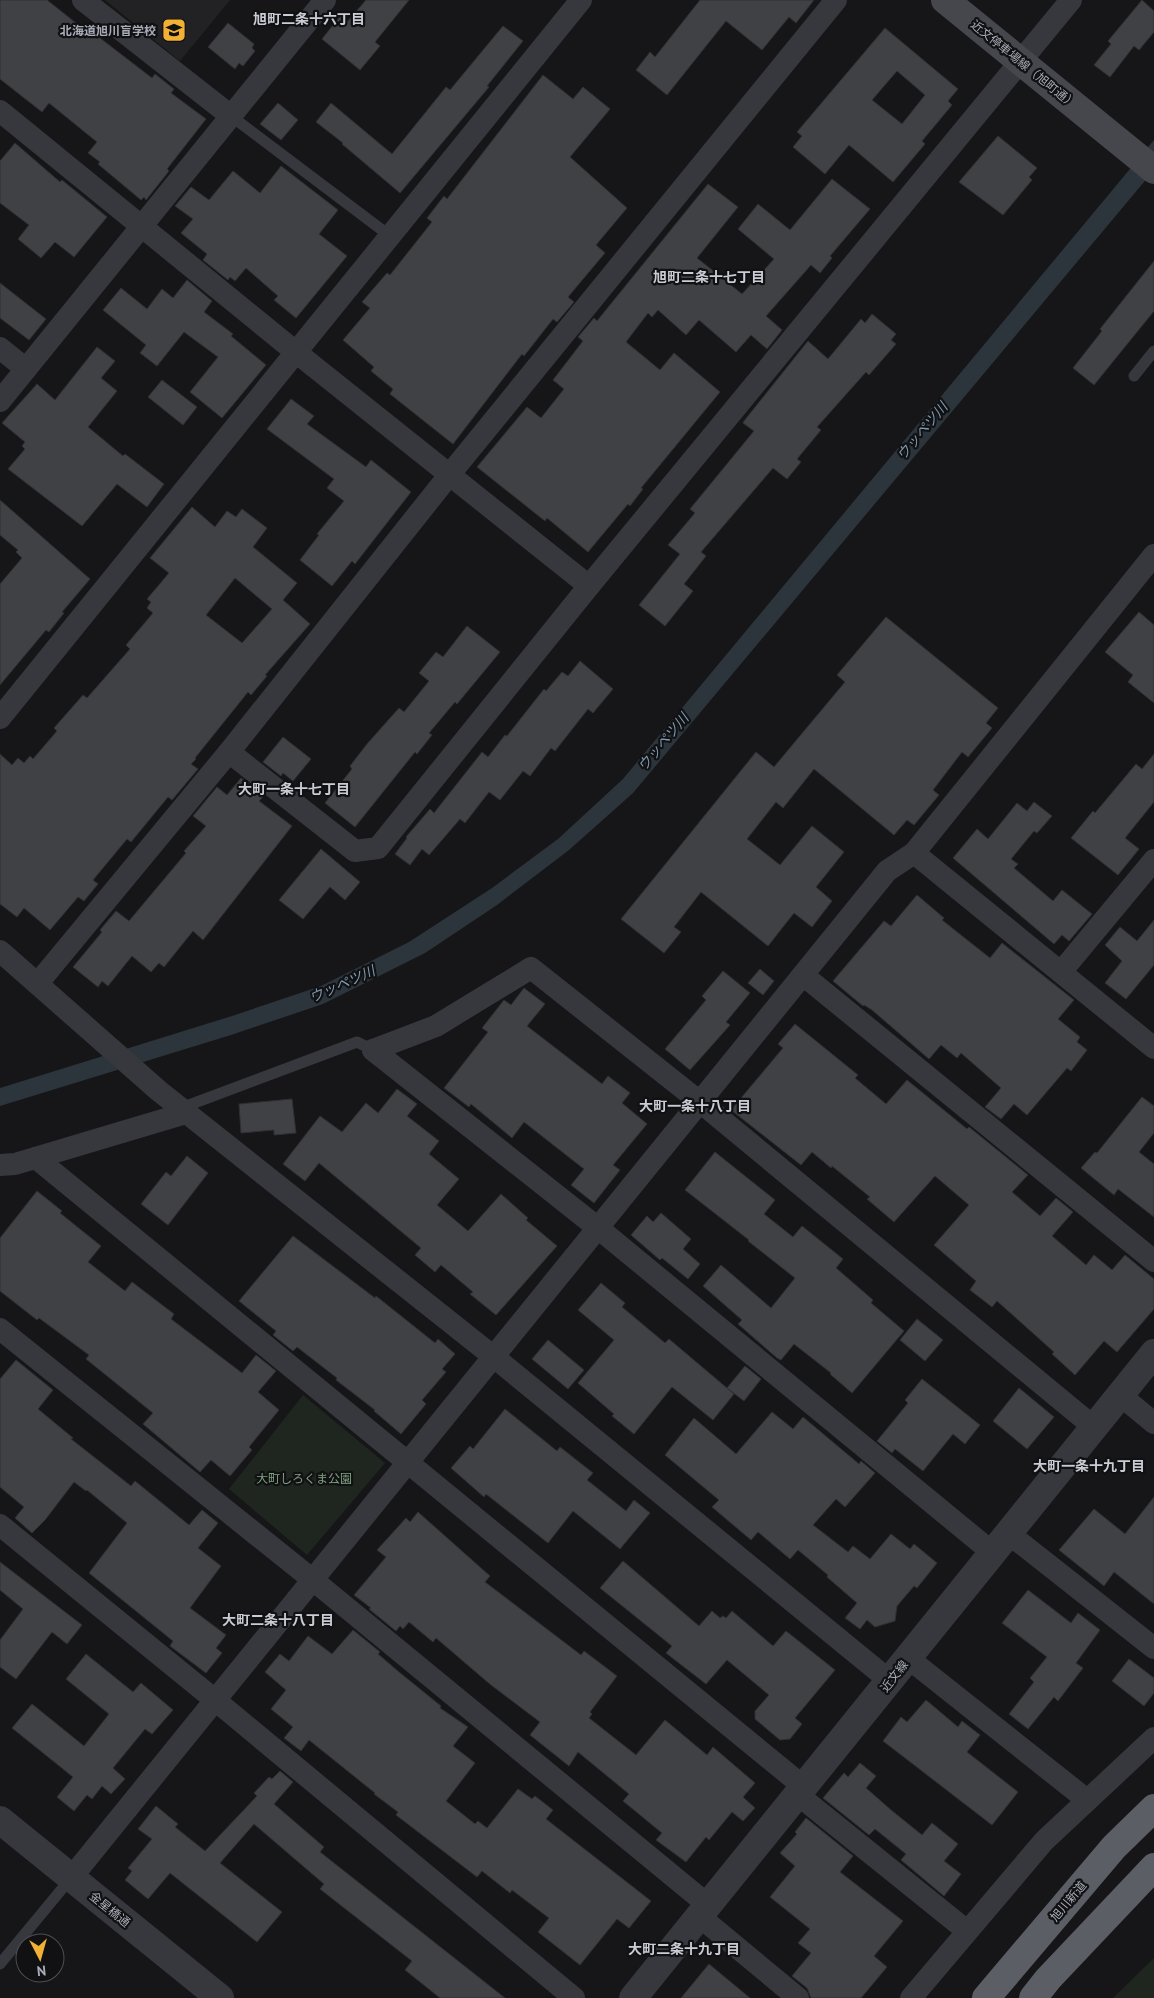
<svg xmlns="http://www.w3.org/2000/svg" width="1154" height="1998" font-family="'PT Sans','Noto Sans JP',sans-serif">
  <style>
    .built { fill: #222225 }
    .green { fill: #1e261f }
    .water { fill: #2c353c }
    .building { fill: #404145; stroke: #303034; fill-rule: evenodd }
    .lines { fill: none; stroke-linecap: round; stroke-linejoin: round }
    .service { stroke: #37383d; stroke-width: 11 }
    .minor { stroke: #37383d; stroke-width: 22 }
    .tertiary { stroke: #37383d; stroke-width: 28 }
    .secondary { stroke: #45474d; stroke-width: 28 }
    .trunk { stroke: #5b5e65; stroke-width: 28 }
    .labels { text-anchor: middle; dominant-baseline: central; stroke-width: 4.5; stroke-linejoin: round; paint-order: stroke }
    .poi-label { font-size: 12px; font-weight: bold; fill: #a8adb8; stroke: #111113; text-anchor: end }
    .street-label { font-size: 12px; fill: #a8adb8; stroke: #111113 }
    .park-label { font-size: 12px; fill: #7fa381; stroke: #111113 }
    .neighbourhood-label { font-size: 14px; font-weight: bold; fill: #c9ccd4; stroke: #111113 }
    .water-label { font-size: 14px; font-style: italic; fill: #7f9bb3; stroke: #111113 }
  </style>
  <rect width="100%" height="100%" fill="#161618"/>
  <path class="built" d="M105,0H230L180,61Z"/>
  <g class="green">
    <path d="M303,1395L385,1463L307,1555L229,1489Z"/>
    <path d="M1154,1958V1998H1113Z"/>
  </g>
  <path class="water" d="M1154,140V170L633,793L569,850L497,905L425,953L323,1004L231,1035L0,1106V1088L232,1016L321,986L409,942L492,888L558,839L623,779Z"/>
  <g class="building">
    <path d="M0,0H47L81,27L83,25L152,78L155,74L174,89L171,93L206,119L167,169L169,171L146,200L144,197L141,200L98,164L100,162L88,153L97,142L49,103L42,112L0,79Z"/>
    <path d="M366,0H409L375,42L380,46L360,70L322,39L341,15L348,21Z"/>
    <path d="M700,0H814L796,23L789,17L762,50L726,21L667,95L636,70L650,52L655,57Z"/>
    <path d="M1142,0L1154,11V32L1139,50L1134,46L1110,77L1094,65L1111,44L1108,41Z"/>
    <path d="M228,23L254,44L252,48L255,51L243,66L239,63L235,69L208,47Z"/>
    <path d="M503,26L523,41L487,86L489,87L400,193L342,144L343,143L316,122L331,103L392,154L446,87L450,90Z"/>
    <path d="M885,28L958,89L948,101L952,105L922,141L925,144L893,182L849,145L825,174L793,147L802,136L797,132ZM897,71L925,95L902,124L872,100Z"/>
    <path d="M543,75L573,99L583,87L610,109L570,157L627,208L596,245L605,253L568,297L574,302L557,322L553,319L524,356L522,354L453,444L390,394L393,389L371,371L374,367L343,340L370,308L362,302L387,273L390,275L432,222L427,218L444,196L447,199Z"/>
    <path d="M278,103L298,120L281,140L260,124Z"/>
    <path d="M998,136L1037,168L1029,177L1032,180L1003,215L959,182Z"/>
    <path d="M15,143L60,182L62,180L107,217L74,257L55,242L41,258L18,239L29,225L0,203V161Z"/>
    <path d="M281,166L338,210L319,234L347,256L296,318L274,300L278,296L246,268L235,281L230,277L228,280L203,260L207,254L181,233L193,219L175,206L191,187L209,200L233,171L260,193Z"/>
    <path d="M832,179L870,209L830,256L832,258L820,273L811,265L766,316L782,330L767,349L751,335L736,352L699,320L686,335L658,310L652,317L648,313L626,342L660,370L674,353L720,392L641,488L643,489L630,506L628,504L588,552L547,518L545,521L477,467L527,407L541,418L564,389L553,380L583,341L578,337L594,318L597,321L708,184L738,207L697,258L742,294L774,259L738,229L758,204L790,230Z"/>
    <path d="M1154,261V311L1094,385L1073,368L1102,331L1100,329Z"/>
    <path d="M187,280L212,301L204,312L233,334L231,336L266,365L222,418L190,392L218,357L184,332L157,366L140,353L146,345L103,310L121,288L147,309L162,289L173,298Z"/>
    <path d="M0,283L46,319L29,340L0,318Z"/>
    <path d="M872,314L896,334L891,340L896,344L869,375L866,372L817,427L821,430L797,459L801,462L787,479L773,468L701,552L706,556L684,584L693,591L665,626L639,605L680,554L668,545L695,513L690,509L754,431L743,423L744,421L808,341L828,359L861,319L865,323Z"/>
    <path d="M97,347L115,361L101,378L117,391L88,427L123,456L125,454L164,484L147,507L117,484L82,526L8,469L25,449L22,446L25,442L2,423L37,384L55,400Z"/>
    <path d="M162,380L197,407L183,425L148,397Z"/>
    <path d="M291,399L314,416L307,424L366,467L371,460L411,492L355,564L352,561L332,586L300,560L319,535L317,534L344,501L327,488L334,479L267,429Z"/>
    <path d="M0,500L90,579L62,612L64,613L49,632L46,630L0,685V584L22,558L16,552L18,550L0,535Z"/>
    <path d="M192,507L215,527L227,511L236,517L242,509L267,528L253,547L297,583L283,600L310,624L265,675L267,676L251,695L248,692L195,758L196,759L191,764L198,769L172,800L168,797L131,842L127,839L93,880L98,884L84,901L78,897L50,930L24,908L17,917L0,904V754L12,765L18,758L24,763L30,756L33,759L57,731L54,728L83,695L87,698L130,649L126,645L153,613L147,608L151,602L147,599L169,573L150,558ZM235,578L272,609L242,643L206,615Z"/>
    <path d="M1139,612L1154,625V703L1128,682L1133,675L1105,652Z"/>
    <path d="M886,617L998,708L986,723L992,728L968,757L962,752L933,790L939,795L914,825L907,820L894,835L814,769L783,808L776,802L747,839L780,865L812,826L844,852L816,887L832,901L812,927L794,913L768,946L701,892L674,927L681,932L664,953L621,919L756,752L774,767L845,682L837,675Z"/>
    <path d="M467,626L500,652L457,704L455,702L429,733L432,735L417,754L415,752L355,827L325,803L352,769L350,766L367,744L399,708L404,712L429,681L419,673L436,652L443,657Z"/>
    <path d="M580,661L613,689L593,713L588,709L555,751L551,748L530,776L523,771L500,800L489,792L465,823L460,819L429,855L422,849L410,865L395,854L407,838L406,837L430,809L434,813L482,752L488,757L505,735L507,736L544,689L546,691L562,672L568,676Z"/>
    <path d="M283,737L311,759L293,781L283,773L281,776L263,762Z"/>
    <path d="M1154,754V802L1125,838L1139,849L1118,875L1071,838L1093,811L1095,813L1136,764L1142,769Z"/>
    <path d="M241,778L264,796L259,801L292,826L203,940L193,931L164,967L159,963L151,972L132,956L108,986L102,981L98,987L73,967L102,932L100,930L116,911L129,921L186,853L184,851L206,826L193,816L217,787L227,795Z"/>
    <path d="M1034,802L1052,816L1037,833L1034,831L1011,859L1018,864L1014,868L1053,901L1062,890L1092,914L1069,941L1062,935L1054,944L953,858L977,829L988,839L1017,803L1027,811Z"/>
    <path d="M321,849L360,882L345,900L330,887L303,919L279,900Z"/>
    <path d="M917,895L944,918L942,920L990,958L1002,943L1074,1000L1058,1019L1080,1037L1077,1042L1087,1050L1071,1071L1067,1068L1027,1115L1014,1104L1001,1119L985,1107L1001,1088L961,1053L957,1058L941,1045L929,1059L872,1010L864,1005L863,1006L833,981L884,921L891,926Z"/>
    <path d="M1154,920V965L1126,999L1105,983L1122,961L1105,945L1120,927L1137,941Z"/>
    <path d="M760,969L774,981L763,995L748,983Z"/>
    <path d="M723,971L750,993L726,1022L730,1025L690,1070L665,1049L706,1000L702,996Z"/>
    <path d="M524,988L545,1004L527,1026L602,1084L608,1076L630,1093L622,1103L647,1124L613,1165L620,1170L594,1203L571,1185L584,1169L524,1122L512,1138L471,1104L469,1107L444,1088L488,1032L482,1028L504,1000L511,1005Z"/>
    <path d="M795,1024L858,1075L855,1078L886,1104L907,1080L967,1129L969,1127L1028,1175L1012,1192L1040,1216L1056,1198L1073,1212L1052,1236L1086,1265L1094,1255L1112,1270L1125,1255L1154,1279V1309L1117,1352L1104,1341L1075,1375L1052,1354L1054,1352L997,1301L992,1307L970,1290L976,1281L934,1245L969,1205L935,1176L894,1222L867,1199L870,1197L832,1166L831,1168L812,1152L801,1165L731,1110L783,1048L778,1044Z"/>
    <path d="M397,1089L417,1104L407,1116L439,1141L429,1154L459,1179L437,1205L468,1231L501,1194L528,1218L526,1220L557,1246L496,1315L470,1294L473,1292L441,1265L435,1272L415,1255L421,1248L319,1163L305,1181L283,1164L320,1116L342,1132L366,1103L378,1113Z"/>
    <path d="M1142,1097L1154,1106V1133L1139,1152L1154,1164V1217L1118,1189L1114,1195L1081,1168L1095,1152L1097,1153Z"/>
    <path d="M292,1099L296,1133L274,1135V1130L241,1133L239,1104Z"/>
    <path d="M715,1152L775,1200L764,1214L793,1237L802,1226L843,1259L836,1268L873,1300L871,1303L904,1331L852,1393L830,1374L831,1373L794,1344L781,1360L777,1358L738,1324L742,1320L703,1286L721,1265L771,1308L795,1278L748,1241L749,1240L685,1190Z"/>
    <path d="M187,1156L208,1173L168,1225L141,1204L166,1172L171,1176Z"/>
    <path d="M37,1191L62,1211L60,1213L101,1246L88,1262L125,1291L132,1282L174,1314L171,1319L242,1373L256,1355L276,1371L258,1392L279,1410L249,1447L252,1450L230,1476L211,1460L200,1472L143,1424L153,1413L86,1359L89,1355L39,1318L37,1320L0,1291V1238Z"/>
    <path d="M661,1213L691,1239L683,1249L700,1264L688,1279L662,1258L660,1260L631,1235L647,1216L653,1222Z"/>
    <path d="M293,1236L375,1298L376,1296L435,1343L438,1339L455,1354L442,1369L446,1372L422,1400L426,1404L401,1434L374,1411L375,1410L336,1380L337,1378L297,1347L293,1351L273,1335L276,1331L239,1301Z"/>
    <path d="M601,1283L625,1303L622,1307L665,1343L669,1339L734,1394L713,1420L672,1387L634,1434L612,1416L614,1414L578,1383L614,1340L578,1310Z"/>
    <path d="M917,1319L943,1340L925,1361L900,1340Z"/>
    <path d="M548,1340L584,1370L568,1389L532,1359Z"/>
    <path d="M16,1360L53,1390L38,1409L73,1438L71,1439L131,1486L135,1481L189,1525L202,1510L218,1523L198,1548L221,1566L190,1608L226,1635L216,1648L222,1653L206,1673L170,1646L173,1641L89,1573L127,1523L87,1490L86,1491L74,1482L45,1520L32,1533L15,1518L24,1507L0,1487V1379Z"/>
    <path d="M745,1366L761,1379L744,1401L727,1388Z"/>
    <path d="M922,1379L980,1425L965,1444L953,1434L923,1471L895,1449L892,1453L877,1441L908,1403L905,1400Z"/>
    <path d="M1019,1388L1054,1417L1027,1449L993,1421Z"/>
    <path d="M505,1409L557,1451L560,1447L593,1473L587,1480L626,1511L634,1500L650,1513L620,1549L573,1511L548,1543L486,1494L484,1497L451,1468L470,1446L473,1449Z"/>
    <path d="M772,1412L793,1429L803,1417L859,1464L861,1461L875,1473L845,1507L836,1499L813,1525L848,1552L853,1546L870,1559L891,1534L910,1549L914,1544L937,1563L917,1588L914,1586L897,1606L895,1621L875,1627L867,1620L860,1629L845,1618L857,1603L827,1577L828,1575L798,1550L790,1559L758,1532L751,1540L712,1507L719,1500L665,1455L694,1418L736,1454Z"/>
    <path d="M1154,1497V1604L1114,1572L1104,1586L1059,1550L1094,1509L1125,1534Z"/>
    <path d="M418,1512L490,1576L485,1582L581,1655L584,1651L617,1676L590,1712L592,1714L589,1718L636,1755L665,1720L707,1755L713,1747L755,1783L743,1797L755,1808L743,1821L732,1812L709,1840L706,1837L686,1862L656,1840L662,1833L623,1801L629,1794L578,1752L569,1766L530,1735L540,1722L491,1685L436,1638L433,1642L409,1622L403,1629L400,1626L396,1631L369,1609L371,1608L354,1595L386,1557L377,1550L406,1518L410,1522Z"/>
    <path d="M623,1561L699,1626L712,1611L720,1618L723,1616L726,1618L732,1611L773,1646L786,1631L835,1670L795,1718L802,1724L790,1739L780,1740L755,1719V1711L769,1695L727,1660L706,1684L666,1653L672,1646L600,1588Z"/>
    <path d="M0,1562L82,1625L67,1644L52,1632L16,1679L0,1667V1640L23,1609L0,1590Z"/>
    <path d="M1028,1590L1071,1623L1078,1613L1100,1630L1076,1663L1083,1668L1058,1701L1054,1697L1028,1729L1009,1714L1034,1682L1030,1678L1047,1657L1002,1623Z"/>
    <path d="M353,1630L380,1652L378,1654L399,1672L441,1706L440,1708L468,1727L453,1746L475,1763L446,1801L475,1824L478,1821L487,1828L518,1789L532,1799L535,1796L553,1810L546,1819L651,1901L629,1928L617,1919L580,1965L538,1932L549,1918L512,1890L510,1893L482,1871L477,1877L396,1815L398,1812L374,1794L375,1793L309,1740L301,1751L284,1738L293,1727L271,1709L286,1690L265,1672L280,1654L289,1661L308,1636L332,1654Z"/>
    <path d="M86,1654L133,1692L141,1683L173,1710L152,1734L145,1729L113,1768L125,1779L111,1794L102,1786L92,1799L87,1795L74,1811L57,1797L73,1777L12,1728L32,1704L84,1746L109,1714L66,1679Z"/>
    <path d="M1129,1659L1154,1678V1693L1144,1706L1112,1681Z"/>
    <path d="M926,1700L958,1727L962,1721L980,1735L967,1752L1018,1792L992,1825L883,1741L901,1717L907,1722Z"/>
    <path d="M860,1763L876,1776L866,1788L891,1810L922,1835L932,1823L958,1844L944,1861L961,1874L944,1896L901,1860L906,1854L875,1829L869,1835L823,1798L844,1773L848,1777Z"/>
    <path d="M280,1771L293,1782L274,1804L324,1847L320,1852L505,1998H440L405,1970L412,1961L320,1889L324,1884L254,1824L220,1863L282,1912L257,1942L170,1873L148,1899L125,1880L132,1871L128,1868L152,1839L138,1829L156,1806L178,1824L175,1827L205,1851L257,1796L254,1793L269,1777L272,1779Z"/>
    <path d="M806,1818L853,1856L840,1872L903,1921L874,1956L887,1967L861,1998H811L807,1988L792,1976L811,1953L798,1943L810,1929L770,1897L795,1866L780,1853L797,1834L795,1832Z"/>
    <path d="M709,1964L750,1998H681Z"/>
  </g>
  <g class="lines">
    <g class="service">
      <path d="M231,116L390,236"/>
      <path d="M1134,376L1154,351"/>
      <path d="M181,1108L357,1042L373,1050"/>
      <path d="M0,1964L71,1878"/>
    </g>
    <g class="minor">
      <path d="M83,0L231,116"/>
      <path d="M0,111L297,353L589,586"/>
      <path d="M0,348L26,369"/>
      <path d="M0,401L325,0"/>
      <path d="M0,718L581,0"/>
      <path d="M229,752L355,851L378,848L589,586L1071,0"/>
      <path d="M914,853L1154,1048"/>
      <path d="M0,951L159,1091L494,1357L890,1681"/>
      <path d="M1061,972L1154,860"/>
      <path d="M803,975L1154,1261"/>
      <path d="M38,983L229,752L450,474L836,0"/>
      <path d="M373,1050L436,1026L531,968L700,1102L1095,1428"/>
      <path d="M373,1050L598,1228L993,1553"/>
      <path d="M36,1158L804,1787"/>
      <path d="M0,1165L15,1164L186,1113"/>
      <path d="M0,1329L313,1580L708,1905"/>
      <path d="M1120,1395L1154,1423"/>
      <path d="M0,1525L215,1700L574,1998"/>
      <path d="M1008,1533L1154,1648"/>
      <path d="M908,1658L1087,1800"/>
      <path d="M797,1794L967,1931"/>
      <path d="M71,1878L887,871L914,853L1154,555"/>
      <path d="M699,1916L798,1998"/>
      <path d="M911,1998L1044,1841L1154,1738"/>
    </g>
    <g class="tertiary">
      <path d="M0,1820L220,1998"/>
      <path d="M633,1998L1154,1353"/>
    </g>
    <path class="secondary" d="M945,0L1154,170"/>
    <g class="trunk">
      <path d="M986,1998L1114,1847L1154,1808"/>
      <path d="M1033,1998L1048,1979L1154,1867"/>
    </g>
  </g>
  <defs>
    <g id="school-square" transform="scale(1.25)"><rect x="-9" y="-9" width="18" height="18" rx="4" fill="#f2b134" stroke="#111113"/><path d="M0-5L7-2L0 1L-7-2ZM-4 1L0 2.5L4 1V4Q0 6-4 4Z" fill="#111"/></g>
  </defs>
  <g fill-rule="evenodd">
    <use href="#school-square" x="174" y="30"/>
  </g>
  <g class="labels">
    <g class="poi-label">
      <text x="156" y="30">北海道旭川盲学校</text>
    </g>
    <g class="street-label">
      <text transform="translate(1024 64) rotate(39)">近文停車場線（旭町通）</text>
      <text transform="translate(894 1676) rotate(-52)">近文線</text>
      <text transform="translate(1068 1901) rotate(-50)">旭川新道</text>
      <text transform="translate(110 1909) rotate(39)">金星橋通</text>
    </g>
    <g class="park-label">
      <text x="304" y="1478">大町しろくま公園</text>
    </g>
    <g class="neighbourhood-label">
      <text x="309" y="19">旭町二条十六丁目</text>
      <text x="709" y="277">旭町二条十七丁目</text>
      <text x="294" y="789">大町一条十七丁目</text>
      <text x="695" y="1106">大町一条十八丁目</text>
      <text x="1089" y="1466">大町一条十九丁目</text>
      <text x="278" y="1620">大町二条十八丁目</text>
      <text x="684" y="1949">大町二条十九丁目</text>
    </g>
    <g class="water-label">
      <text transform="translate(922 431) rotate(-50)">ウッペツ川</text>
      <text transform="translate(663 742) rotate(-50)">ウッペツ川</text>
      <text transform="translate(342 984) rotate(-24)">ウッペツ川</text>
    </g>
  </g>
  <g transform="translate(40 1958) rotate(174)"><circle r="24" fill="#111113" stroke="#4d4f55"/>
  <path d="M0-4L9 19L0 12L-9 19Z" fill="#f2b134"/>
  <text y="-8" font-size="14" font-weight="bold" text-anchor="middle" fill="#a8adb8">N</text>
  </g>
</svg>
